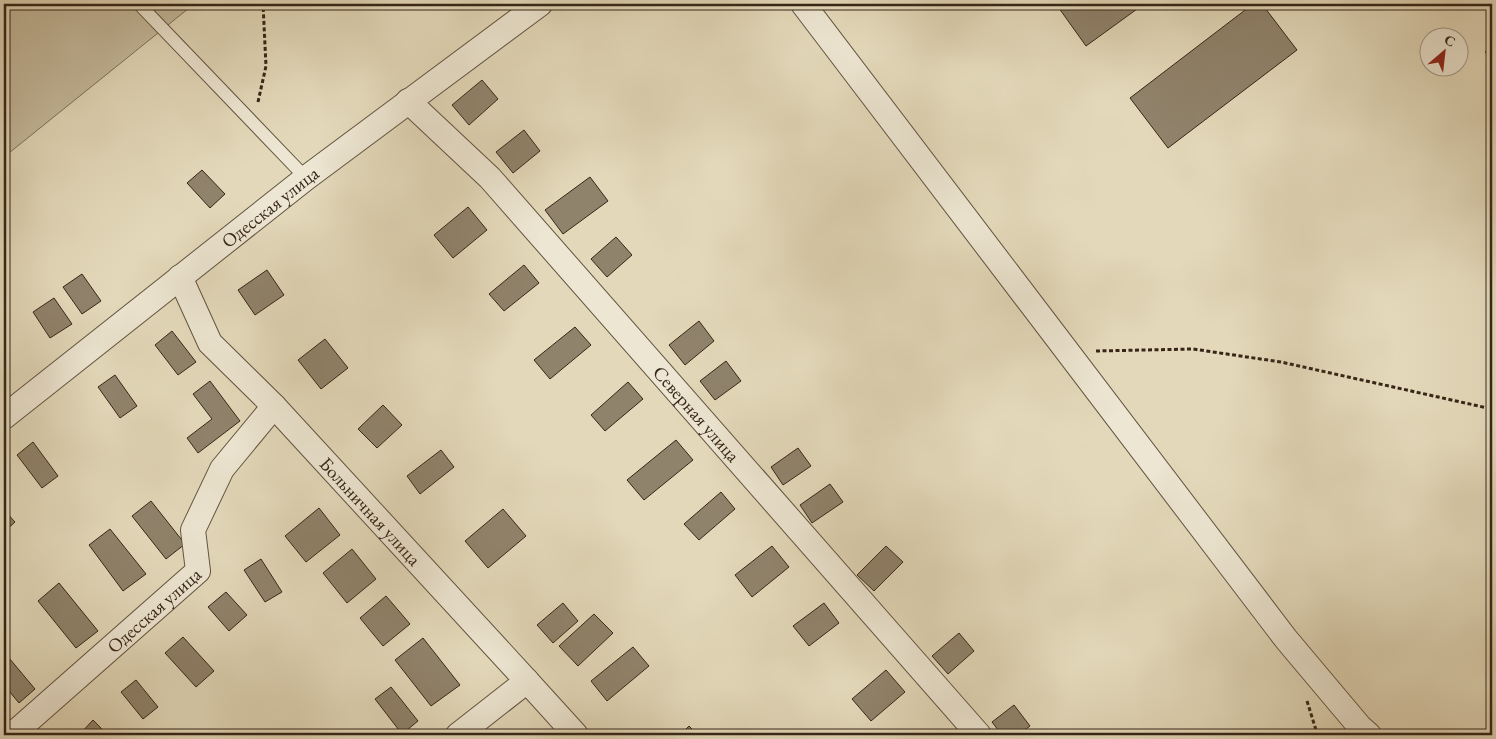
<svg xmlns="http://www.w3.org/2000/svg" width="1496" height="739" font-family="'EB Garamond',serif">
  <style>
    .green { fill: #c6bb9e; stroke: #7e705b }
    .building { fill: #90836c; stroke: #372618 }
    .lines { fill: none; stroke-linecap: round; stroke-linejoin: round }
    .service-casing { stroke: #625340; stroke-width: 14 }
    .minor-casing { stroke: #625340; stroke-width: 26 }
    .path { stroke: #372618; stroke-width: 3; stroke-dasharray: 4 2.5; stroke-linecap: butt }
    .service { stroke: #ede6d2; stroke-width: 12 }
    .minor { stroke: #ede6d2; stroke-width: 24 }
    .labels { text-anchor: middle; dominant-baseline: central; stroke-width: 5; stroke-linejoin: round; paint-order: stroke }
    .street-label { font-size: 19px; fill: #372618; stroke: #ede6d2 }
  </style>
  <rect width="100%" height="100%" fill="#e3d9ba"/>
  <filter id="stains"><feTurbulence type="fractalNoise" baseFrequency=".004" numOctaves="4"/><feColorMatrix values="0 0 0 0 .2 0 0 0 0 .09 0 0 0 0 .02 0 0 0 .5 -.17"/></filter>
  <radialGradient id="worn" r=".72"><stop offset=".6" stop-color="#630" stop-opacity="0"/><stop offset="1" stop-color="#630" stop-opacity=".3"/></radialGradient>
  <path class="green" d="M4,4H194L4,157Z"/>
  <g class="building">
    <path d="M1056,4H1144L1086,46Z"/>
    <path d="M1253,4H1262L1297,50L1168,148L1130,98Z"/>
    <path d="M482,80L498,99L469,125L452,105Z"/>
    <path d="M524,130L540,151L513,173L496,152Z"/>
    <path d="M202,170L225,194L210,208L187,183Z"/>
    <path d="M590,177L608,201L563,234L545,210Z"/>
    <path d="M468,207L487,230L453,258L434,235Z"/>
    <path d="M616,237L632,255L607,277L591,259Z"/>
    <path d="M524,265L539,283L504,311L489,294Z"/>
    <path d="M267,270L284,295L255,315L238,290Z"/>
    <path d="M82,274L101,301L82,314L63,287Z"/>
    <path d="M54,298L72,324L50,338L33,312Z"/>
    <path d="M699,321L714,341L685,365L669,345Z"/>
    <path d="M575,327L591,345L550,379L534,360Z"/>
    <path d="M172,331L196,362L178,375L155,345Z"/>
    <path d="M325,339L348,368L321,389L298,360Z"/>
    <path d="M726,361L741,381L715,400L700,381Z"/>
    <path d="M115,375L137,406L120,418L98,387Z"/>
    <path d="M210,381L240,421L198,453L187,438L212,419L193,394Z"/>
    <path d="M628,382L643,399L605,431L591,415Z"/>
    <path d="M383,405L402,425L377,448L358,429Z"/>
    <path d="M676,440L693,460L644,500L627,480Z"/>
    <path d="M33,442L58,476L42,488L17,455Z"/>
    <path d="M798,448L811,466L783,485L771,467Z"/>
    <path d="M441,450L454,467L420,494L407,476Z"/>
    <path d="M830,484L843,502L812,523L800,505Z"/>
    <path d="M721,492L735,509L699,540L684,524Z"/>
    <path d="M151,501L185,544L166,559L132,516Z"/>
    <path d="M319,508L340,535L306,562L285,536Z"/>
    <path d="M503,509L526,536L488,568L465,541Z"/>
    <path d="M4,510L15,522L4,532Z"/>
    <path d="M110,529L146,574L123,591L89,545Z"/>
    <path d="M772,546L789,567L752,597L735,575Z"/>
    <path d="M886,546L903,562L874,591L857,575Z"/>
    <path d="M352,549L376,579L347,603L323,573Z"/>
    <path d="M261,559L282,592L265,602L244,570Z"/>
    <path d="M59,583L98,631L76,648L38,601Z"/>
    <path d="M226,592L247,615L229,631L208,607Z"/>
    <path d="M386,596L410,624L383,646L360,618Z"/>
    <path d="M563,603L578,621L553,643L537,625Z"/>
    <path d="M824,603L839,623L809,646L793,626Z"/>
    <path d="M594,614L613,633L578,666L559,646Z"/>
    <path d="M959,633L974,651L948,674L932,656Z"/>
    <path d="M183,637L214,671L196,687L165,653Z"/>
    <path d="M423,638L460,685L431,706L395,660Z"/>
    <path d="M633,647L649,666L607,701L591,681Z"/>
    <path d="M4,652L35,689L19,703L4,685Z"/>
    <path d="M886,670L905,692L871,721L852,699Z"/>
    <path d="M136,680L158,707L143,719L121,692Z"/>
    <path d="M391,687L418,721L402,734L375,699Z"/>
    <path d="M1014,705L1030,726L1018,735H1002L992,722Z"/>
    <path d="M93,720L108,735H79Z"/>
    <path d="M689,726L698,735H680Z"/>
  </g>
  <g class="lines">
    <g class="service-casing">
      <path id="service" d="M139,4L306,178"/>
    </g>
    <g class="minor-casing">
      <g id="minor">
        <path d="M803,4L1286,639L1360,727L1369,735"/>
        <path id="s1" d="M408,101L490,178L979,735"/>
        <path id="s2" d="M180,277L210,343L274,406L527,681L576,735"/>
        <path id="s3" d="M4,417L306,178L540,4"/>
        <path id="s4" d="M12,735L198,571L193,530L222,469L274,406"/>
        <path d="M458,735L527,681"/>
      </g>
    </g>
    <g class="path">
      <path d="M1486,51L1492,60"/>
      <path d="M258,102L266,66L263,4"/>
      <path d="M1096,351L1193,349L1281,362L1492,409"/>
      <path d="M1307,701L1316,730L1313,735"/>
    </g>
    <use href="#service" class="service"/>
    <use href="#minor" class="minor"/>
  </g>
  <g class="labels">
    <g class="street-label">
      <text stroke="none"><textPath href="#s3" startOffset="339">Одесская улица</textPath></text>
      <text stroke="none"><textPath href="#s1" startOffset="426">Северная улица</textPath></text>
      <text stroke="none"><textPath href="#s2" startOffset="305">Больничная улица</textPath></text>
      <text stroke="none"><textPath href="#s4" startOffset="189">Одесская улица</textPath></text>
    </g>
  </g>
  <rect width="1496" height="739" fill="none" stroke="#e3d9ba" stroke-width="20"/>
  <rect x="5" y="5" width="1486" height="729" fill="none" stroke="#372618" stroke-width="2.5"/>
  <rect x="10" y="10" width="1476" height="719" fill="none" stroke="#372618"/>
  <g transform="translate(1444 52) rotate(28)"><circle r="24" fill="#ede6d2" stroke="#a49988"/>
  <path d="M0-4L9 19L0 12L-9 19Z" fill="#8f2418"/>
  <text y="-8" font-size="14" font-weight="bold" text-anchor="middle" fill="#372618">С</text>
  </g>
  <rect width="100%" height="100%" filter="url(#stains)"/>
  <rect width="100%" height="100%" fill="url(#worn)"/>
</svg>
